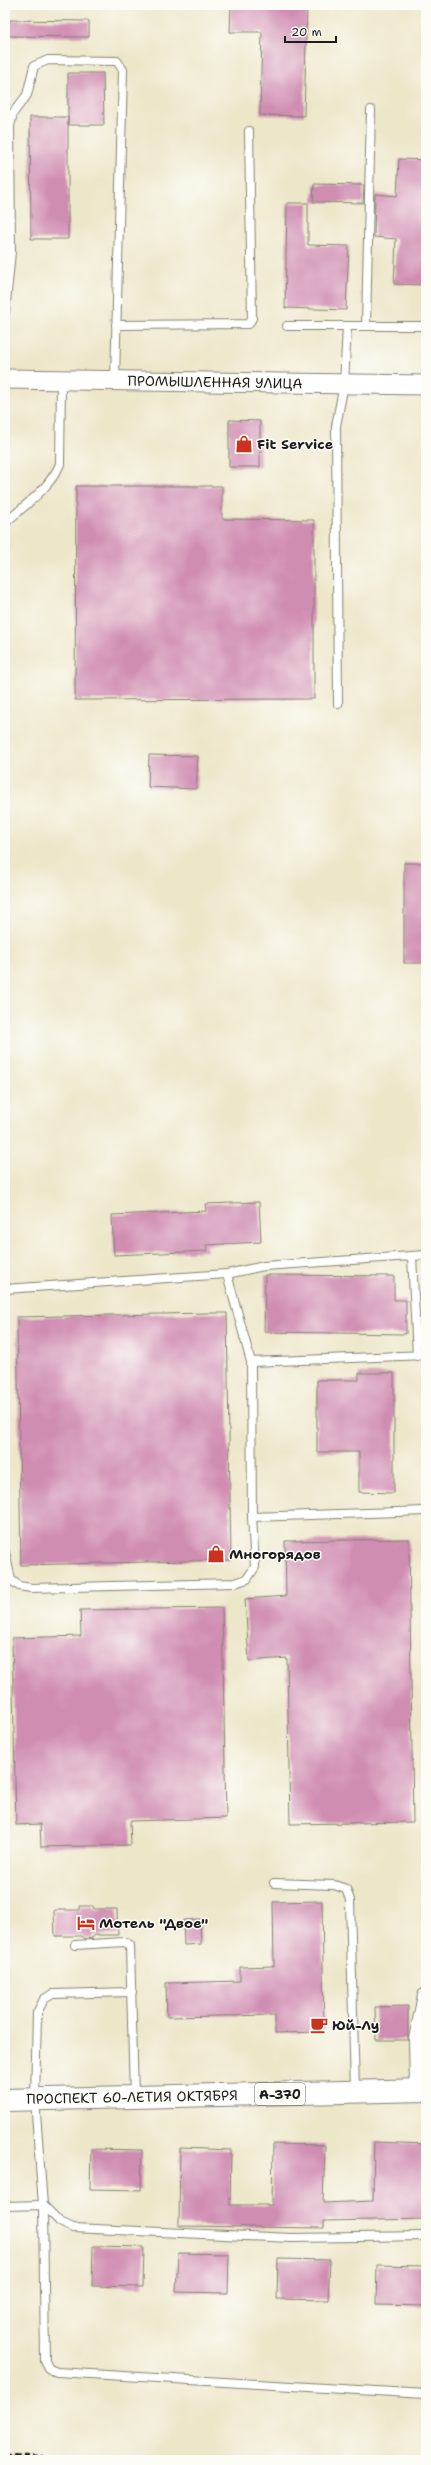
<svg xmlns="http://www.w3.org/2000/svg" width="431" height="2465" font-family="'Shantell Sans',sans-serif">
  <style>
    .building { fill: #d08db2 }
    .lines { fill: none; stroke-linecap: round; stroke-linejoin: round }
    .service-casing { stroke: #848273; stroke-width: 10 }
    .minor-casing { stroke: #848273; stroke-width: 18 }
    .tertiary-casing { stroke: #848273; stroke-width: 21 }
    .trunk-casing { stroke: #848273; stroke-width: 24 }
    .service { stroke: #fff; stroke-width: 8 }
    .minor { stroke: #fff; stroke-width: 16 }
    .tertiary { stroke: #fff; stroke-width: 19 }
    .trunk { stroke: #fff; stroke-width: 22 }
    .rail { stroke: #1c1c1c; stroke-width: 3; stroke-dasharray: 6 3; stroke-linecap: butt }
    .labels { text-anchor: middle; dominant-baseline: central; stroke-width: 3; stroke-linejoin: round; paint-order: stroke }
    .shield { fill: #fdfcf7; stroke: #605f5e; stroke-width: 1 }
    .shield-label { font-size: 13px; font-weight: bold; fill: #1c1c1c }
    .street-label { font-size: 14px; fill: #1c1c1c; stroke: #fdfcf7 }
    .poi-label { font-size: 14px; font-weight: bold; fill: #1c1c1c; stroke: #fdfcf7; text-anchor: start }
  </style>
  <rect width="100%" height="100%" fill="#fdfcf7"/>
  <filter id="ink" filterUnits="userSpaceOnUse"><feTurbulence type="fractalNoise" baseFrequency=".025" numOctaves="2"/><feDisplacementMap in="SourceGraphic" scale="8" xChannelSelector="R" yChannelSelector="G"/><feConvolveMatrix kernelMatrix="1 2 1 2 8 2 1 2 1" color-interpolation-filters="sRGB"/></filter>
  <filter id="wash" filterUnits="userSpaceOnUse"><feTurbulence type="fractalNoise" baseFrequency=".012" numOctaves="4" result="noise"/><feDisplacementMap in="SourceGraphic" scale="16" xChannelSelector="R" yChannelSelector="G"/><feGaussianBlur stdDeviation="0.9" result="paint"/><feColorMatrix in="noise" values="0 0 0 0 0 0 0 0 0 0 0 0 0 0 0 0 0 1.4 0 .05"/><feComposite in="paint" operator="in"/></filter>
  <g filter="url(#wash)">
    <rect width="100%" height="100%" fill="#ede7ca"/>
    <g id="blocks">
      <g class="building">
        <path d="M231,5H307L304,116L260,115L262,32H230Z"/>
        <path d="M5,20L89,21V37L5,36Z"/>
        <path d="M68,73H103L104,125H68Z"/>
        <path d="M30,117H68V239H31Z"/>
        <path d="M399,159L426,160V285L394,284L396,239L374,237L375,194L397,196Z"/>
        <path d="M314,184L364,185L363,203L313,202Z"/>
        <path d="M287,203H308V245L349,246L346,310L285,308Z"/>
        <path d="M229,420L260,421V467H229Z"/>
        <path d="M76,486H222V519L314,520V699L75,700Z"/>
        <path d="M149,755L198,756L196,789L148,787Z"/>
        <rect x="404" y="863" width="22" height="100"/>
        <path d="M259,1202L261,1242L206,1245L207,1251L114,1255L112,1215L206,1211L205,1204Z"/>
        <path d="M265,1275L394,1276V1300H406V1334L264,1332Z"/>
        <path d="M208,1313H227L231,1560L21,1565L17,1317Z"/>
        <path d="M359,1373H394V1493L359,1492V1452H317V1380H359Z"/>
        <path d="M409,1539L413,1822L290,1824L287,1658L249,1661L245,1599L286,1596L285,1541Z"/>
        <path d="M222,1608L226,1818L130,1821L131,1845L41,1847L40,1824L16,1825L12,1638L81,1636L80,1610Z"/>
        <path d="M322,1901L324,2032L275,2033V2015L167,2017L166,1983L240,1981V1967L274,1966L273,1902Z"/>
        <path d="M80,1906H93L94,1909H117L118,1935H95L92,1938L85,1939L82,1936H55L54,1910H80Z"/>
        <path d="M200,1919L201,1944L184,1945L183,1920Z"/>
        <path d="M408,2006V2040H376L375,2007Z"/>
        <path d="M374,2142L426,2144L424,2200H426V2219L324,2221V2228L179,2226L180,2148L231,2150L230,2205H272L273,2144L325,2145L323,2203L373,2201Z"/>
        <path d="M91,2149L142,2150L141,2190L90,2189Z"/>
        <path d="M93,2246L144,2247L143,2287L92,2286Z"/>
        <path d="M178,2253L229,2254L228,2293L176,2292Z"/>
        <path d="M278,2259L330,2260L328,2300L277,2299Z"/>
        <path d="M377,2265L426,2266V2306L376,2305Z"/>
      </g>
    </g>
  </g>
  <g filter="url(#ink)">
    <use href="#blocks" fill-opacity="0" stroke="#848273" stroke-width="1"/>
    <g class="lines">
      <g class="service-casing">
        <g id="service">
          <path d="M5,312L11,252L10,126L13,113L27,95L34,66L48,60L117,61L123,70L115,380"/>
          <path d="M116,325L249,324L252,318L249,131"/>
          <path d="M287,326H426"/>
          <path d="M366,326L371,110"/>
          <path d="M5,523C25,505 50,488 60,464L61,381"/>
          <path d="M338,704L336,426L344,384L347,326"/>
          <path d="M412,1256L417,1356"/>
          <path d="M227,1274L251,1362L426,1355"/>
          <path d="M5,1289L227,1274L264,1266L426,1255"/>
          <path d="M251,1362L252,1517"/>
          <path d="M5,1552L11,1580L19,1586L31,1588L235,1583L247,1579L255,1567L252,1517L426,1511"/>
          <path d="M274,1883L334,1885L346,1889L350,1900L355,2091"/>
          <path d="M75,1945L125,1942L130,1945L134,2097"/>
          <path d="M132,1992L53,1994L44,1999L37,2013L35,2100L43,2205L45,2361L49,2369L57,2372L426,2394"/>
          <path d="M5,2206L43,2205L60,2222L73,2228L291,2238L426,2236"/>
        </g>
      </g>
      <g class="minor-casing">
        <path id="minor" d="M418,2090L417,2039L426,1996"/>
      </g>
      <g class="tertiary-casing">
        <path id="tertiary" d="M5,379L426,385"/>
      </g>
      <g class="trunk-casing">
        <path id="trunk" d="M5,2100L426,2090"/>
      </g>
      <use href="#service" class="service"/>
      <use href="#minor" class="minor"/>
      <use href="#tertiary" class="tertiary"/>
      <use href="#trunk" class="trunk"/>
      <path class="rail" d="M5,2455L82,2460"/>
    </g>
  </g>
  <defs>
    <g id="shop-bare" transform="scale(1.38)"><path d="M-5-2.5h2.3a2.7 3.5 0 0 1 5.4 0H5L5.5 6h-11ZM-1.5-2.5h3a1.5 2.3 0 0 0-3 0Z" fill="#c8321e" stroke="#fdfcf7" stroke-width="2.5" paint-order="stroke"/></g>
    <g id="hotel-bare" transform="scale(1.38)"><path d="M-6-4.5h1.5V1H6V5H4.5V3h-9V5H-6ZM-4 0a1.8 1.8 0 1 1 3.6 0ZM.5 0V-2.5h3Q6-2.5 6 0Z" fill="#c8321e" stroke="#fdfcf7" stroke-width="2.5" paint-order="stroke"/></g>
    <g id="cafe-bare" transform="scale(1.38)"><path d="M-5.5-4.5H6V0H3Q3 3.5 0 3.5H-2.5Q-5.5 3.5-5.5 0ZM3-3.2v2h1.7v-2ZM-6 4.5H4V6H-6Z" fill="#c8321e" stroke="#fdfcf7" stroke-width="2.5" paint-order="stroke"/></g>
  </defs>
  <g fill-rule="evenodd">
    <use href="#shop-bare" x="244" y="444"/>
    <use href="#shop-bare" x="216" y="1554"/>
    <use href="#hotel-bare" x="86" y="1923"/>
    <use href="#cafe-bare" x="319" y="2025"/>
  </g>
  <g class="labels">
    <rect class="shield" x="255" y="2083" width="50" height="22" rx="3"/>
    <g class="shield-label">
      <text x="280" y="2094">А-370</text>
    </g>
    <g class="street-label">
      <text transform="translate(215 382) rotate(1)">ПРОМЫШЛЕННАЯ УЛИЦА</text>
      <text transform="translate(132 2097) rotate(-1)">ПРОСПЕКТ 60-ЛЕТИЯ ОКТЯБРЯ</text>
    </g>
    <g class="poi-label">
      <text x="257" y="444">Fit Service</text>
      <text x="229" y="1554">Многорядов</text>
      <text x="99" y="1923">Мотель "Двое"</text>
      <text x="332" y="2025">Юй-Лу</text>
    </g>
  </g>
  <rect width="431" height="2465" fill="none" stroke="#fdfcf7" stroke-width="20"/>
  <path d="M285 36v6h51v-6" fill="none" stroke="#1c1c1c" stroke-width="2"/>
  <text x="291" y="36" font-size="12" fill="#1c1c1c" stroke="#fdfcf7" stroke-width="3" paint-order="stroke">20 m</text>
</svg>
